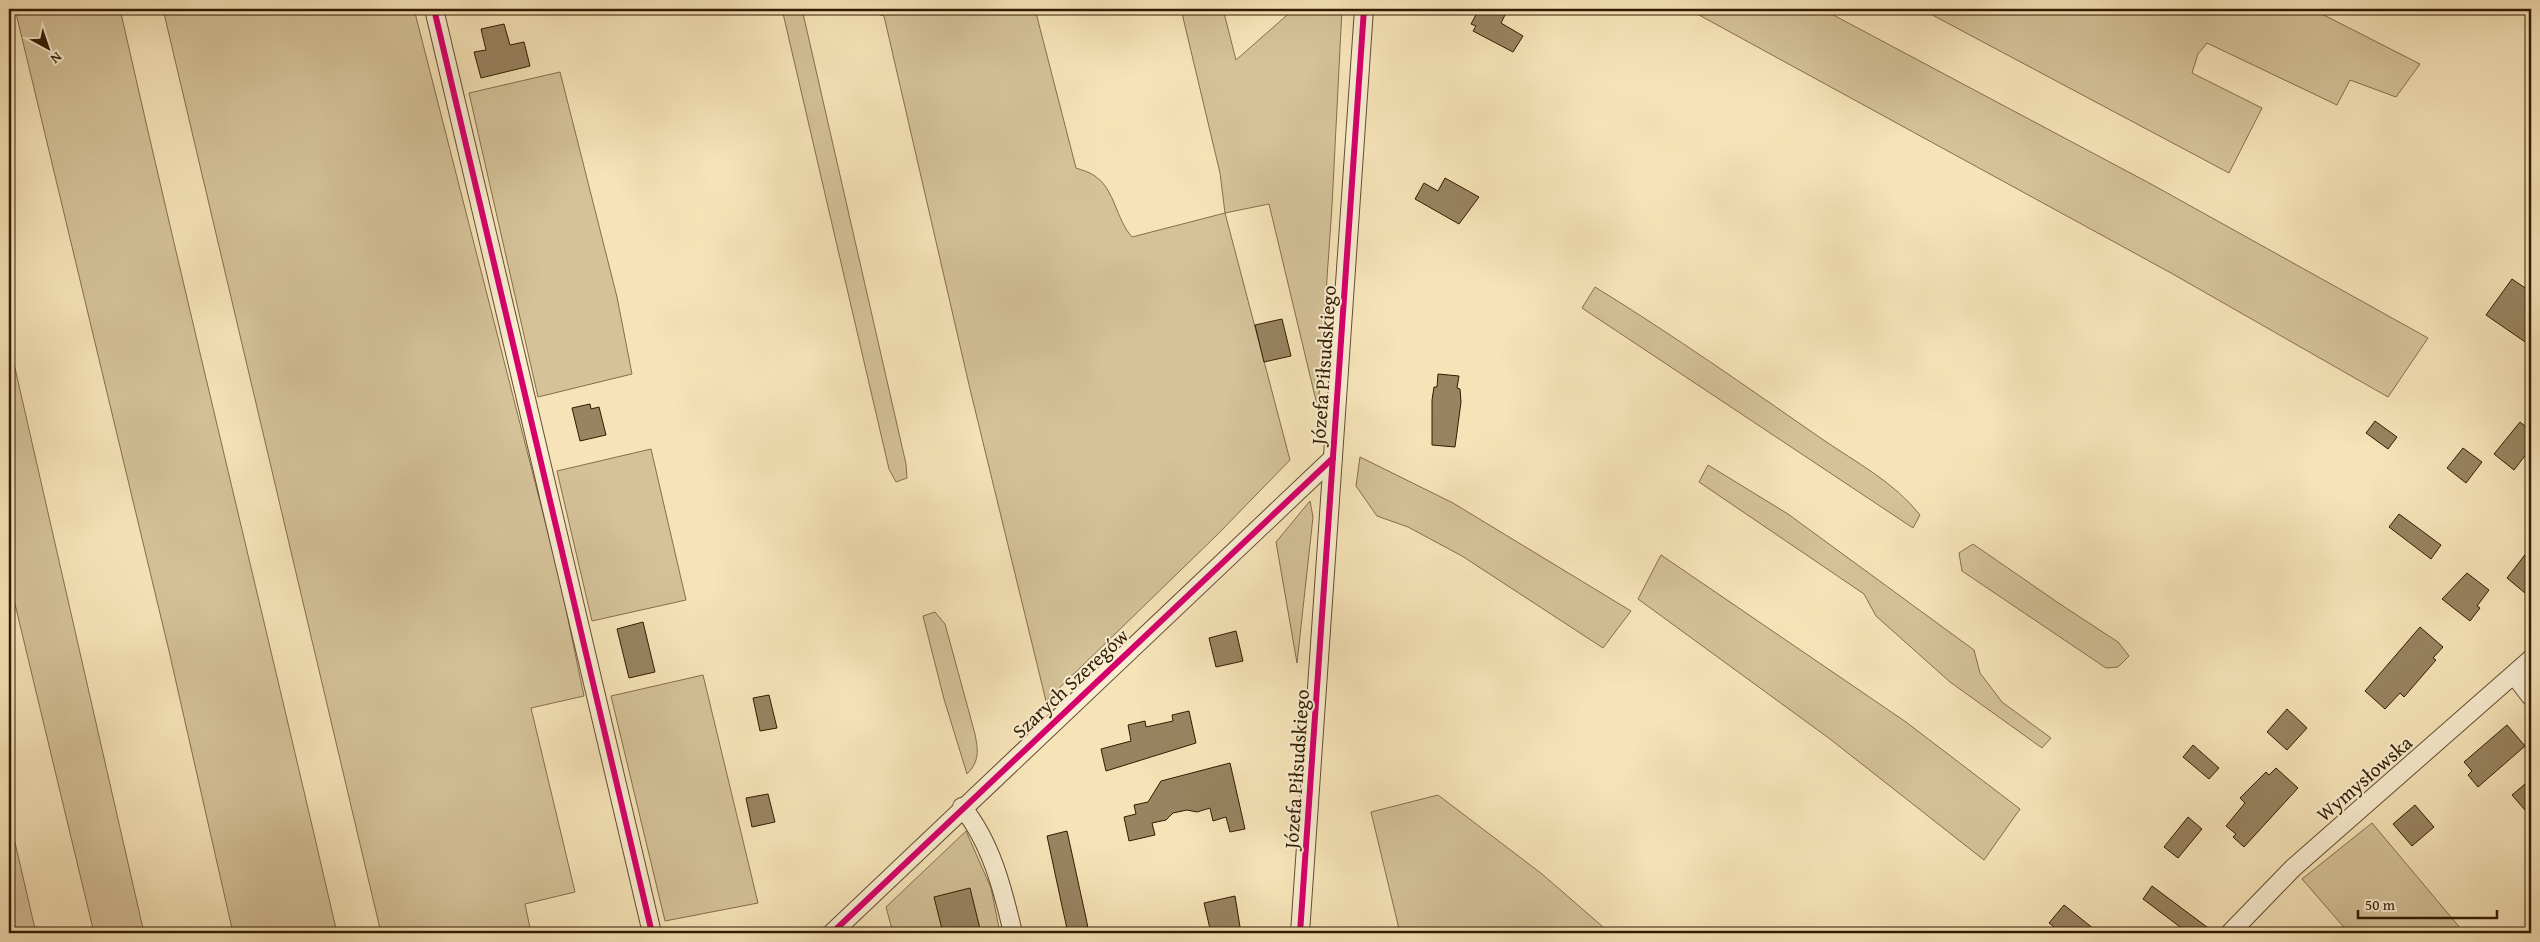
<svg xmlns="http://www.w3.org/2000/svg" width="2540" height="942" font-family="'Gentium Book Plus',serif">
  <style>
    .green { fill: #d5c299; stroke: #846e4c }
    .building { fill: #988460; stroke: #321b00 }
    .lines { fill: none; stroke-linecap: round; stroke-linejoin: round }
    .minor-casing { stroke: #634d2e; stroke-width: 20 }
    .minor { stroke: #f9edd1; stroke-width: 18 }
    .cycleway-casing { stroke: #f9edd1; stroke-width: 9 }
    .cycleway { stroke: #d6006c; stroke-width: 6 }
    .labels { text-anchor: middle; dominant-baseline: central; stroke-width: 4; stroke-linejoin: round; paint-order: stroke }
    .street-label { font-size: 20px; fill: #321b00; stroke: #f9edd1 }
  </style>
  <rect width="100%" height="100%" fill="#f6e4b8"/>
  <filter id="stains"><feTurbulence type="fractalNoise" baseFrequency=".004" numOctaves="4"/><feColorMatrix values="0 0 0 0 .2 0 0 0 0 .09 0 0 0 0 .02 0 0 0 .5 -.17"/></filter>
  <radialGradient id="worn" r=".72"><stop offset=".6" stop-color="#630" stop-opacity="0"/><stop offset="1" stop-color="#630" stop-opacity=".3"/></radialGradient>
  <g class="green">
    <path d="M15,9H120C190,318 266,625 337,933H233L169,651Z"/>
    <path d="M163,9H414L559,576L584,696L531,708L575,892L525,904L531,933H381Z"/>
    <path d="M782,9H802L906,464L907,478L896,482L889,469Z"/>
    <path d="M860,9H1035L1076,168C1082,170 1089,172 1095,176C1115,189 1116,220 1132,237L1225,213L1220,173L1181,9H1223L1236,60L1294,9H1342L1332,206L1318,409L1269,204L1225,213L1290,460L1217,535L1046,701L970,389L884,16Z"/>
    <path d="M1688,9H1822L2151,184L2428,338L2388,397L2171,273Z"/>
    <path d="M1921,9H2312L2420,64L2396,97L2350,80L2337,105L2207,43L2198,54L2192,73L2262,108L2229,173Z"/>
    <path d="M560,72L617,297L632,374L538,397L469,93Z"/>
    <path d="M1595,287C1673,335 1747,387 1822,439C1857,463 1894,482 1920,515L1913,528L1582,308Z"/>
    <path d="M12,355L144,933H94L9,579V356Z"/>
    <path d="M651,449L686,600L592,621L557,471Z"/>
    <path d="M1360,457L1453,503L1631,611L1603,648L1462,556L1408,527L1377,516L1356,486Z"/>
    <path d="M1708,465L1788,514L1974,650L1980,673L2002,702L2051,738L2042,748L1950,682L1876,616L1864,594L1699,482Z"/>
    <path d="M1310,501L1313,517L1297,663L1276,542Z"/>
    <path d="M1973,544L2057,602L2118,642L2129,656L2118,667L2106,668L1962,571L1959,553Z"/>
    <path d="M1661,555L1906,722L2020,809L1984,860L1830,739L1638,599Z"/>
    <path d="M935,612L945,624L975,734C978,750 980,761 967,774L944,699L923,616Z"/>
    <path d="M703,675L758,903L665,921L611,696Z"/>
    <path d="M1438,795L1542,874L1610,933H1400L1371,812Z"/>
    <path d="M9,817L36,933H9Z"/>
    <path d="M2372,823L2461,929L2455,933H2349L2302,879Z"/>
    <path d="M966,831L991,888L1000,933H893L886,907Z"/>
  </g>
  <g class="building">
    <path d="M1479,9H1494L1505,15L1501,23L1523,36L1513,52L1473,31L1476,26L1471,24Z"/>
    <path d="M504,24L510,45L524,42L530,66L481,78L474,52L486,50L481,29Z"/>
    <path d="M1445,178L1479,197L1459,224L1415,199L1424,183L1438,191Z"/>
    <path d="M2512,279L2531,292V346L2486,315Z"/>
    <path d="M1282,319L1291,356L1264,362L1255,325Z"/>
    <path d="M1438,374L1459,376L1457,388L1460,389L1461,402L1455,447L1432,445V400L1434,387H1437Z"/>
    <path d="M590,404L591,409L599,407L606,435L580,441L572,408Z"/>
    <path d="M2375,421L2397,437L2388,449L2366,433Z"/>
    <path d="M2520,422L2531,431V448L2514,470L2494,454Z"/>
    <path d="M2463,448L2482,462L2466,483L2447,468Z"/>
    <path d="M2399,514L2441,545L2431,559L2389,527Z"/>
    <path d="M2531,547V598L2507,578Z"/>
    <path d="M2467,573L2489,590L2477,606L2480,608L2470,621L2442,599Z"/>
    <path d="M643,622L655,672L629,678L617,629Z"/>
    <path d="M2420,627L2443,647L2433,658L2436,660L2404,697L2400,693L2385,709L2365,691Z"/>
    <path d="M1236,631L1243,661L1216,667L1209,638Z"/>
    <path d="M769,695L777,728L760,731L753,698Z"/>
    <path d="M2287,709L2307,728L2287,750L2267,732Z"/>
    <path d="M1189,711L1196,743L1106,771L1101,749L1131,741L1128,725L1145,721L1146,727L1173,721L1172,715Z"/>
    <path d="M2507,725L2525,746L2478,787L2468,775L2472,771L2464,762Z"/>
    <path d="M2193,745L2219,768L2209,779L2183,757Z"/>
    <path d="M1230,763L1245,829L1230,832L1226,817L1213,821L1210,808L1197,812L1187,810L1173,813L1166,820L1152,823L1155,835L1129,841L1124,817L1136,814L1134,805L1148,802L1161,781Z"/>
    <path d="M2276,768L2298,788L2244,847L2233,837L2236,834L2226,826L2245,803L2240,798L2266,772L2269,775Z"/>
    <path d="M2531,779V817L2512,795Z"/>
    <path d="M768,794L775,822L752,827L746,798Z"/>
    <path d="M2415,805L2434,827L2412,846L2393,824Z"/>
    <path d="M2188,817L2202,829L2178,858L2164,847Z"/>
    <path d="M1067,831L1086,918L1089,933H1068L1062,906L1047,836Z"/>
    <path d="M2152,886L2215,933H2188L2155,908L2143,899Z"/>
    <path d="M970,888L981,933H943L934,897Z"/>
    <path d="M1235,896L1241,933H1211L1204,903Z"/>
    <path d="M2064,905L2099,933H2062L2049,923Z"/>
  </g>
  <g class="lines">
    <g class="minor-casing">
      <g id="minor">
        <path d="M434,9L652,933"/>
        <path d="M2514,675L2531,697"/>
        <path d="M962,807C991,842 1003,890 1013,933"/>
        <path d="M832,933L1333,458"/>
        <path d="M1300,933L1364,9"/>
        <path d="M2230,933L2293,868L2531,659"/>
      </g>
    </g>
    <use href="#minor" class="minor"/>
    <g class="cycleway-casing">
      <g id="cycleway">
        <path d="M434,9L652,933"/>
        <path d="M832,933L1333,458"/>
        <path d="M1300,933L1364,9"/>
      </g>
    </g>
    <use href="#cycleway" class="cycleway"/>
  </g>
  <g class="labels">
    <g class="street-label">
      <text transform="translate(1323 365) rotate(-86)">Józefa Piłsudskiego</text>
      <text transform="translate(1070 683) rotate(-43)">Szarych Szeregów</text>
      <text transform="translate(1296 769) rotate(-86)">Józefa Piłsudskiego</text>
      <text transform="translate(2364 778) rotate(-41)">Wymysłowska</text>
    </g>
  </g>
  <rect width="2540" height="942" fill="none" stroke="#f6e4b8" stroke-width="30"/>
  <rect x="10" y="10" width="2520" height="922" fill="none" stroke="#321b00" stroke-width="2.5"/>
  <rect x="15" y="15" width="2510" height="912" fill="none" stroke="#321b00"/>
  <g transform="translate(48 48) rotate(140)" stroke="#f9edd1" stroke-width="4" paint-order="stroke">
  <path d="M0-4L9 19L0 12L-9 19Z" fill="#321b00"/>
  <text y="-8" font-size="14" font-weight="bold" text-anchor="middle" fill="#321b00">N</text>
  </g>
  <path d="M2358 910v8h139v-8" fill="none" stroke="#321b00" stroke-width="2.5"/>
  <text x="2365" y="910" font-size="15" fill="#321b00" stroke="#f9edd1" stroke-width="4" paint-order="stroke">50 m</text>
  <rect width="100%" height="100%" filter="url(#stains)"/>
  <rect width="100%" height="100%" fill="url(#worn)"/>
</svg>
